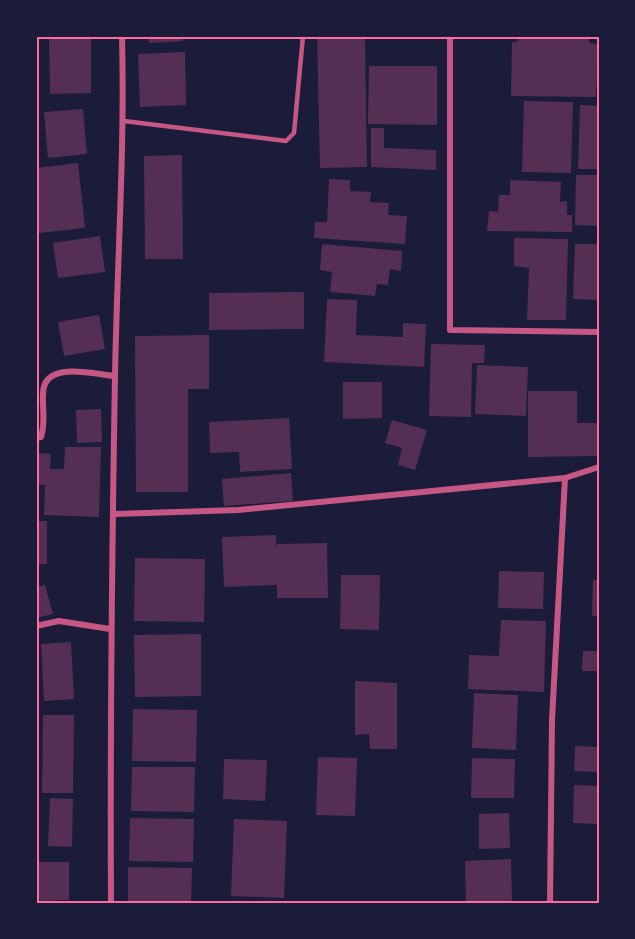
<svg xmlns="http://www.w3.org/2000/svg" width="635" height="939" font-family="'Alegreya Sans',sans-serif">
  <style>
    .building { fill: #542f53 }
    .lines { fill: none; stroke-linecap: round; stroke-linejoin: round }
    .service { stroke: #c65784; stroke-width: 4.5 }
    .minor { stroke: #c65784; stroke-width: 6 }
    .neatline { fill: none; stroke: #ff6b9d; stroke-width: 2 }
  </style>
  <rect width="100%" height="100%" fill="#1b1b3a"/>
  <g class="building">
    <path d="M49,36H91V93L50,94Z"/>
    <path d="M149,36H183V41L149,43Z"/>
    <path d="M317,36H365L367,167L320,168Z"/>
    <path d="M518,36H589V43L598,44L596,97L511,96L512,42L518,41Z"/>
    <path d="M185,52L186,105L140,107L138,54Z"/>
    <path d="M369,66H437V125L368,124Z"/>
    <path d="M524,101L573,102L571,173L522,172Z"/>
    <path d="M580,105L599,106V169H578Z"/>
    <path d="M83,109L87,154L48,158L44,112Z"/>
    <path d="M371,128H384V148L436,150V170L371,167Z"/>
    <path d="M182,155L183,259H145L144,156Z"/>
    <path d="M78,163L85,228L39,233L36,168Z"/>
    <path d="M576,175H599V226L575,225Z"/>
    <path d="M329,179L350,180V191L371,192L370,202L389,203L388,215L407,216L405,244L314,238L315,222H327Z"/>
    <path d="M510,180L561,182L560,202L567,201V215H572V232L487,231L489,211L498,212L499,195H510Z"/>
    <path d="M100,236L105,272L58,278L53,243Z"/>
    <path d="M514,238L568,239L566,320H527L529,268L514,266Z"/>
    <path d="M322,244L402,251L401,271L390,269L388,285L377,284L375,296L330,292L332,272L320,270Z"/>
    <path d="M575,244H599V300L573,299Z"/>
    <path d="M304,292V329L209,330V293Z"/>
    <path d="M327,299L357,300L356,335L403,337V323L426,324L424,367L324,362Z"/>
    <path d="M99,315L105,349L64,356L58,322Z"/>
    <path d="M209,335V389H188V492H136L135,336Z"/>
    <path d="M431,344L485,345L484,363H472L471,417L429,416Z"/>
    <path d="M477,365L528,367L526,416L475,414Z"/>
    <path d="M343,382H382V418L343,419Z"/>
    <path d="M528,391H577V423H597V456L528,457Z"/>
    <path d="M101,409L102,442L77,443L76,410Z"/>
    <path d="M289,418L292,469L240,472L239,452L210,453L209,422Z"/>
    <path d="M392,420L427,430L415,470L398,465L402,448L385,443Z"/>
    <path d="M65,447H101L99,517L44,515L45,485L36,484V453L51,454L50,469H64Z"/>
    <path d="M291,473L293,501L224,506L222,479Z"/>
    <rect x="36" y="521" width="11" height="43"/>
    <path d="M276,535V550L277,544L327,543L328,598H277V585L224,587L222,537Z"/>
    <path d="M135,558L205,559L204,622L134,621Z"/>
    <path d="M499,571L544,572L543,609L498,608Z"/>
    <path d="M341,575H380L379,630L340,629Z"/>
    <path d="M593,580H599V616H592Z"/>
    <path d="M45,585L53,614L36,618V587Z"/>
    <path d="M501,620L546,621L544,692L468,689L469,655L499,656Z"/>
    <path d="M201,634V696L135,697L134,635Z"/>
    <path d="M71,642L74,699L44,701L41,644Z"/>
    <path d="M583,651H599V671H582Z"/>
    <path d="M355,681L397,683V749H370L369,734L355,735Z"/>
    <path d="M474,693L518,695L516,750L472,748Z"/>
    <path d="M133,709L197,710L196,762L132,761Z"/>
    <path d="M43,715H74L73,793H42Z"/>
    <path d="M575,746L599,747V772L574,771Z"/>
    <path d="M318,757L357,758L355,816L316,815Z"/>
    <path d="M472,758L515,759L514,798H471Z"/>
    <path d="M224,759L267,760L265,801L223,799Z"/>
    <path d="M132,767H195L194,812L131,811Z"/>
    <path d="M574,785L599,786V824L573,823Z"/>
    <path d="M50,798L73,799L72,847L48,846Z"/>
    <path d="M509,813L510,848L479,849V814Z"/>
    <path d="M130,818L194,819L193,862L129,861Z"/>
    <path d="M234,819L287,821L284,898L231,896Z"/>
    <path d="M511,859L512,903H466L465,861Z"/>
    <path d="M36,862H69V900L36,901Z"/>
    <path d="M128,867L192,868L191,903H128Z"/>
  </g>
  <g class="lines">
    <path class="service" d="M124,121L286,141L294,133L303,36"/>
    <g class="minor">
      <path d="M450,36V330L599,332"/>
      <path d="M36,438L41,437C46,422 42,409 43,394C43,360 92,374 115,376"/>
      <path d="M115,514L238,510L565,478L599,467"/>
      <path d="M36,626L59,621L110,629"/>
      <path d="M111,903C110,727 112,552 115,376C117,263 125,150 122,36"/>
      <path d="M550,903L552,720L565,478"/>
    </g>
  </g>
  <rect width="635" height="939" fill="none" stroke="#1b1b3a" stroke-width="75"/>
  <rect x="38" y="38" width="560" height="864" class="neatline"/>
</svg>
